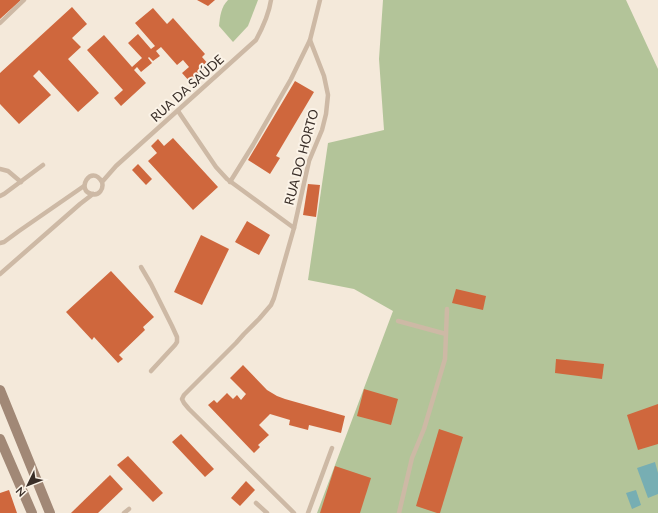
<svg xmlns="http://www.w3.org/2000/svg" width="658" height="513" font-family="Lato,sans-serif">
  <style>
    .green { fill: #b3c499 }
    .water { fill: #77aeb3 }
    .building { fill: #cf673d }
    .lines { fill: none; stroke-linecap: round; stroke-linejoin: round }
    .lane { stroke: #cdb9a5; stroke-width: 4.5 }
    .secondary { stroke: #a18876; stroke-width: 10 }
    .labels { text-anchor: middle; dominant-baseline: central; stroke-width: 4; stroke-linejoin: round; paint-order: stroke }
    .street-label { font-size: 13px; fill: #382d27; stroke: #fbf3e7 }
  </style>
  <rect width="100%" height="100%" fill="#f4e9da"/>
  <g class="green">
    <path d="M228,0H258L248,26L233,42L219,26C220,16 221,7 228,0Z"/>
    <path d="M383,0H626L658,69V513H317L393,311L354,289L308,280L328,143L384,130L379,59Z"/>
  </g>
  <g class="water">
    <path d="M655,462L658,473V494L648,498L637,468Z"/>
    <path d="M636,490L641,505L632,509L626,493Z"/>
  </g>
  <g class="building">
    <path d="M0,0H21L0,19Z"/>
    <path d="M197,0H215L208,6Z"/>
    <path d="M72,7L87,24L72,38L81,47L68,59L99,93L78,112L39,70L33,76L51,95L19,124L0,104V73Z"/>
    <path d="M153,8L167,24L173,18L205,54L202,57L209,65L190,82L182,73L189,67L183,60L177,65L161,47L156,51L160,56L153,61L149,57L148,58L152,63L141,72L137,67L134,70L146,83L121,106L114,98L123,90L87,50L104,35L132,67L142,58L128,43L138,34L151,49L155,46L135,23Z"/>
    <path d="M295,81L314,92L276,156L280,158L270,174L248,160Z"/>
    <path d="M173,138L218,187L193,210L148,161L157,153L151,146L158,139L164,146Z"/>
    <path d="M138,164L152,179L146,185L132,170Z"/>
    <path d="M308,184L320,185L316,217L303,215Z"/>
    <path d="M247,221L270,235L259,255L235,242Z"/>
    <path d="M201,235L229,249L202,305L174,292Z"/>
    <path d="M111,271L154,317L143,327L145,330L119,355L123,359L118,363L94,337L92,340L66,312Z"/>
    <path d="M456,289L486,296L483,310L452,303Z"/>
    <path d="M556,359L604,364L602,379L555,373Z"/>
    <path d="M243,365L267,390L277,396L285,399L345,416L341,433L309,425L308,430L289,425L290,420L270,414L259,425L269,435L258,445L260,447L254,453L208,405L214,400L217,403L227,393L233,399L237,395L241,400L246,394L230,378Z"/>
    <path d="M364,389L398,399L391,425L357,416Z"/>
    <path d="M658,404V444L638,450L627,415Z"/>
    <path d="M439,429L463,437L440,513H437L416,506Z"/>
    <path d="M181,434L214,469L205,477L172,442Z"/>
    <path d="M128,456L163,493L153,502L117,465Z"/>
    <path d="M335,466L371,478L360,513H320Z"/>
    <path d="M110,475L123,489L98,513H71Z"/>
    <path d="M246,481L255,490L240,506L231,498Z"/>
    <path d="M9,490L17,513H0V493Z"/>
  </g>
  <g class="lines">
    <g class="lane">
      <path d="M0,23L24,0"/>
      <path d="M178,111L216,167L227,179L294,228L309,161L322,130L326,114L328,95L324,76L310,40L320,0"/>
      <path d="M0,169L8,171L21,182"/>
      <path d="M102,182C91,163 75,191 92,194C99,196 104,189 102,182L116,166L256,40C263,27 269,14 271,0"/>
      <path d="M230,182L253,145L291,79L310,40"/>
      <path d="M0,196L4,194L43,165"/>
      <path d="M294,228L274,298L271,305L259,319L244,334L236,343L184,395L182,399L184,403L189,409L294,513"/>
      <path d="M0,243L4,242L19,231L84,186"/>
      <path d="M141,267L151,284L172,326L177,337V342L175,345L151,371"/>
      <path d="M0,274L80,204L93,194"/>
      <path d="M398,321L446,334"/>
      <path d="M256,503L267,513"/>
      <path d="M124,513L129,509"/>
      <path d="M308,513L332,448"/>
      <path d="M399,513L412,458L424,429L445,359L447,309"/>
    </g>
    <g class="secondary">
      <path d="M0,390L50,513"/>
      <path d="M0,439L32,513"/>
    </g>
  </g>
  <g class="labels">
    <g class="street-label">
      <text transform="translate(187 88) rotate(-42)">RUA DA SAÚDE</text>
      <text transform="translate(301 157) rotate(-75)">RUA DO HORTO</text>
    </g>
  </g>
  <g transform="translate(28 485) rotate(227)" stroke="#fbf3e7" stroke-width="3" paint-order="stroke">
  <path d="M0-3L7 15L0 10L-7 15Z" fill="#382d27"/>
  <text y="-6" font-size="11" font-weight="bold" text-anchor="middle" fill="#382d27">N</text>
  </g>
</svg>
